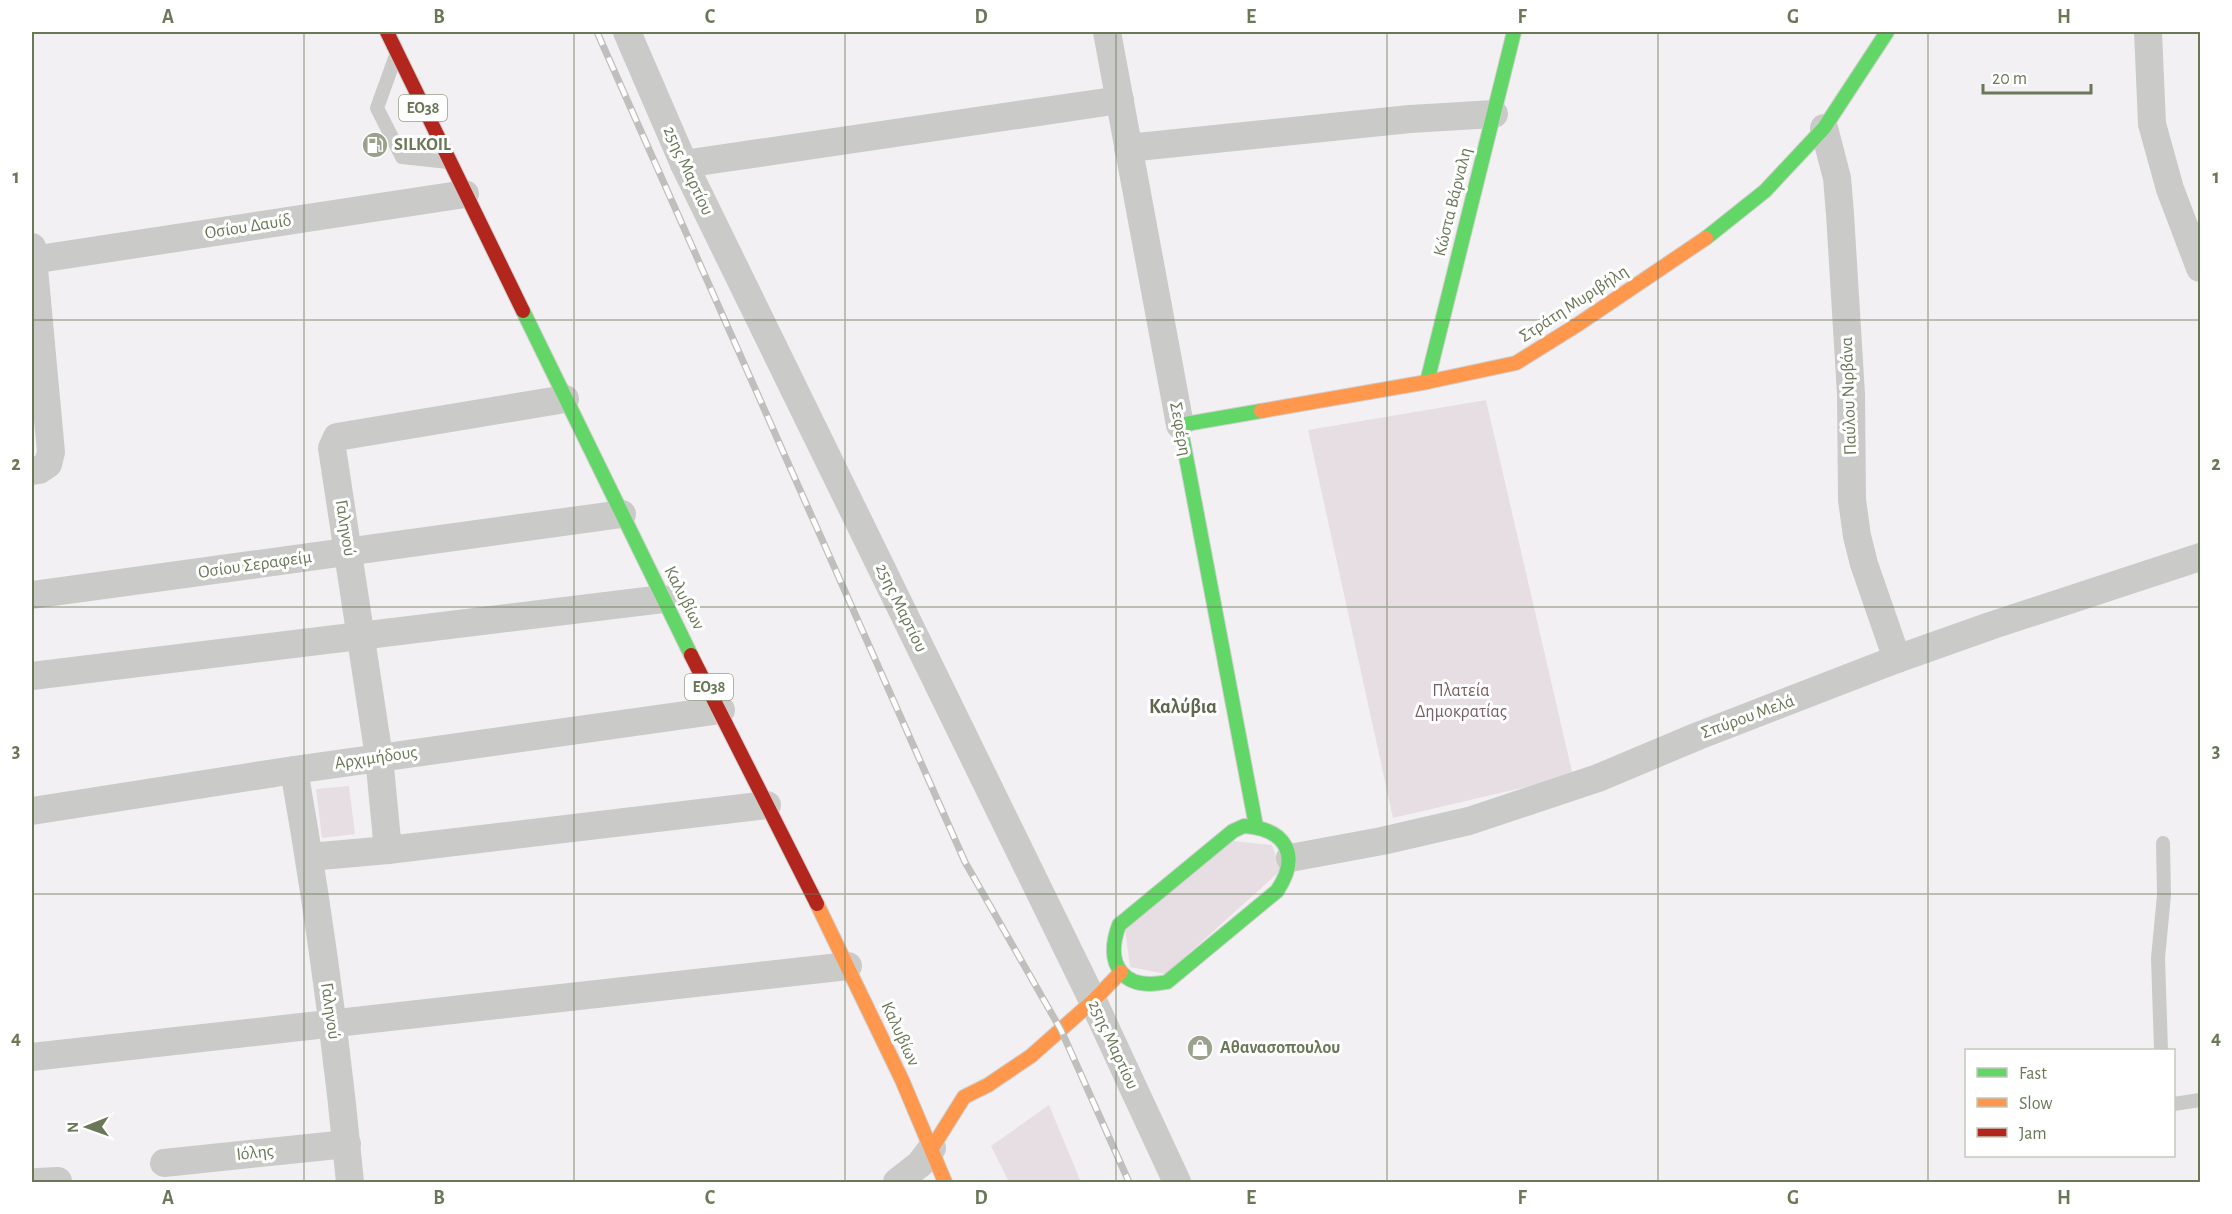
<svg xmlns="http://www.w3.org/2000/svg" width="2232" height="1214" font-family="'Alegreya Sans',sans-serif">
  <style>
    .green { fill: #e6dee2 }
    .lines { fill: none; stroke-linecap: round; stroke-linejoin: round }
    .fast-casing { stroke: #cfcfce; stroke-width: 16 }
    .slow-casing { stroke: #cfcfce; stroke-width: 16 }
    .jam-casing { stroke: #cfcfce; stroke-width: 16 }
    .lane { stroke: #cacbc8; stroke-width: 14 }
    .street { stroke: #cacbc8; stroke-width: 28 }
    .fast { stroke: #63d668; stroke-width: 14 }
    .slow { stroke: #ff974d; stroke-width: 14 }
    .jam { stroke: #b3261e; stroke-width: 14 }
    .rail-casing { stroke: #bfc0bd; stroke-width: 7 }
    .rail { stroke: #fff; stroke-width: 4.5; stroke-dasharray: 14; stroke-linecap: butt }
    .grid { fill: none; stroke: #6a7858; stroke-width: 1.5; stroke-opacity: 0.55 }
    .labels { text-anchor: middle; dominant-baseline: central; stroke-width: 6; stroke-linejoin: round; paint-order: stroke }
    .shield { fill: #fff; stroke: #97a08a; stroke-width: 1.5 }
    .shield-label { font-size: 16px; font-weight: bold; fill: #6a7858 }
    .poi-label { font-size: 18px; font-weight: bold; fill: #6a7858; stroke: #fff; text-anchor: start }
    .street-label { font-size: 18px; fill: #6a7858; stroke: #fff }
    .park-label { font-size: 18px; fill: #7a5f65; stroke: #fff }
    .neighbourhood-label { font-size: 20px; font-weight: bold; fill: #5d684f; stroke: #fff }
    .neatline { fill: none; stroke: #6a7858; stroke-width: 2 }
    .grid-label { font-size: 20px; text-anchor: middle; font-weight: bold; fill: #6a7858 }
  </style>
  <rect width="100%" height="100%" fill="#f3f0f3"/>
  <g class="green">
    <path d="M1486,400L1573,776L1393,818L1308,430Z"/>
    <path d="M349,786L355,834L322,838L316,789Z"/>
    <path d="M1232,841L1272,845L1281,870L1166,974L1130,967L1125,929Z"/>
    <path d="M1049,1105L1081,1182H1009L991,1146Z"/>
  </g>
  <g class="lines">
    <g class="fast-casing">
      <g id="fast">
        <path d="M1706,238L1765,191L1824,128L1887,32"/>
        <path d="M523,311L691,655"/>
        <path d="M1427,382L1514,32"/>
        <path d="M1244,826C1286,829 1301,855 1277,891L1167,982C1124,991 1104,966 1119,925L1233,831Z"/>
        <path d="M1256,826L1180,425L1261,411"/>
      </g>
    </g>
    <g class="slow-casing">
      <g id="slow">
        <path d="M1261,411L1427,382L1516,363L1577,325L1706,238"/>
        <path d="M817,904L902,1080L945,1182"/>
        <path d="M932,1148L964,1097L988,1085L1031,1056L1093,1001L1121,972"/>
      </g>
    </g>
    <g class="jam-casing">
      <g id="jam">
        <path d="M387,32L523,311"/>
        <path d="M691,655L817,904"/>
      </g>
    </g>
    <g class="lane">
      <path d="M395,58L377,108L402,157L448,162"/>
      <path d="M2161,1050L2158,958L2164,895L2163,843"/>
      <path d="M2174,1104L2200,1100"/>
    </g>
    <g class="street">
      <path d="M627,32L684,164L1093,1001L1177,1182"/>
      <path d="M1107,32L1180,425"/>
      <path d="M2148,32L2152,124L2170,189L2200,268"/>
      <path d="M1824,128L1837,178L1840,214L1851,394L1852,500L1857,536L1864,564L1897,659"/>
      <path d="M1128,148L1410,119L1494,114"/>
      <path d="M684,164L1120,100"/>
      <path d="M32,247L51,452L48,464L39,470L32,471"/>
      <path d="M32,260L465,194"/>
      <path d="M32,595L622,514"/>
      <path d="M32,676L663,599"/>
      <path d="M294,770C318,906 337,1044 350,1182"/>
      <path d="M32,811L294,770L721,710"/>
      <path d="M388,850L379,757L332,448L337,437L565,399"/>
      <path d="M309,857L388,850L767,805"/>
      <path d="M1290,858L1382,841L1469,821L1598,778L1698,736L1897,659L1990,626L2200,557"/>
      <path d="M32,1057L848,966"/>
      <path d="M164,1163L347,1144"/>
      <path d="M37,1182L58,1181"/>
      <path d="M897,1182L920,1164L932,1148"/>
    </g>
    <use href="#fast" class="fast"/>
    <use href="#slow" class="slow"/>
    <use href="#jam" class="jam"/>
    <g class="rail-casing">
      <path id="rail" d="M597,32L965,862L1061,1030L1129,1182"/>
    </g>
    <use href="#rail" class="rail"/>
  </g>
  <path class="grid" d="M304,32V1182M574,32V1182M845,32V1182M1116,32V1182M1387,32V1182M1658,32V1182M1928,32V1182M32,320H2200M32,607H2200M32,894H2200"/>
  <defs>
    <g id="fuel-disc" transform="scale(1.35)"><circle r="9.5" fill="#9aa28e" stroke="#fff"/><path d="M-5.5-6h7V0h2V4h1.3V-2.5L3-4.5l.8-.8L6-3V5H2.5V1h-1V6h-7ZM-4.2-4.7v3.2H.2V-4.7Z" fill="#fff"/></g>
    <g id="shop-disc" transform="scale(1.35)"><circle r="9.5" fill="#9aa28e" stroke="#fff"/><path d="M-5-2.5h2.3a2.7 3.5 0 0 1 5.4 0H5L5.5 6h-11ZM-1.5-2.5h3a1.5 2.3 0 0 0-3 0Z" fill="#fff"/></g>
  </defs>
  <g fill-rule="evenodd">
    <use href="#fuel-disc" x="375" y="145"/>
    <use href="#shop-disc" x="1200" y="1048"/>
  </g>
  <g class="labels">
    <g class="shield">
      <rect x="399" y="95" width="48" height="26" rx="4.5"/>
      <rect x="685" y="674" width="48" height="26" rx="4.5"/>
    </g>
    <g class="shield-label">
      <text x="423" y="108">ΕΟ38</text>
      <text x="709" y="687">ΕΟ38</text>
    </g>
    <g class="poi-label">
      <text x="394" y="145">SILKOIL</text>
      <text x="1220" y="1048">Αθανασοπουλου</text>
    </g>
    <g class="street-label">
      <text transform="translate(688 171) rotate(65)">25ης Μαρτίου</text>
      <text transform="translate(1453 202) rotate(-76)">Κώστα Βάρναλη</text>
      <text transform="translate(248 227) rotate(-9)">Οσίου Δαυίδ</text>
      <text transform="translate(1574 304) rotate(-33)">Στράτη Μυριβήλη</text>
      <text transform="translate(1849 396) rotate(-92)">Παύλου Νιρβάνα</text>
      <text transform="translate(1180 429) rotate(79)">Σεφέρη</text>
      <text transform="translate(345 528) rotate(81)">Γαληνού</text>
      <text transform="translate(255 565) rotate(-8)">Οσίου Σεραφείμ</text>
      <text transform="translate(684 598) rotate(63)">Καλυβίων</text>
      <text transform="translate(901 608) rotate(64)">25ης Μαρτίου</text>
      <text transform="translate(1748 717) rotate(-20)">Σπύρου Μελά</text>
      <text transform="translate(376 758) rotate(-8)">Αρχιμήδους</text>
      <text transform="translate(330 1011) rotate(82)">Γαληνού</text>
      <text transform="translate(900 1034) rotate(65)">Καλυβίων</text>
      <text transform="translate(1113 1045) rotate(65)">25ης Μαρτίου</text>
      <text transform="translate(255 1153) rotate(-6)">Ιόλης</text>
    </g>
    <g class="park-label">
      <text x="1461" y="691">Πλατεία<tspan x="1461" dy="21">Δημοκρατίας</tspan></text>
    </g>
    <g class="neighbourhood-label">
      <text x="1183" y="707">Καλύβια</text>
    </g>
  </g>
  <rect width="2232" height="1214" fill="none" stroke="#ffffff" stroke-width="66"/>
  <rect x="1965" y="1049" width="210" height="108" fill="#ffffff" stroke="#c3c9bc" stroke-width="1.5"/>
  <rect x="1977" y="1068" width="30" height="9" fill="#63d668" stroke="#c3c9bc" stroke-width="1.5"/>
  <text x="2019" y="1079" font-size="18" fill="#6a7858">Fast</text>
  <rect x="1977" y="1098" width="30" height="9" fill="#ff974d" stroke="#c3c9bc" stroke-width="1.5"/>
  <text x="2019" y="1109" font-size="18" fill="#6a7858">Slow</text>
  <rect x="1977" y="1128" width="30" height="9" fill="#b3261e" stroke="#c3c9bc" stroke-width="1.5"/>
  <text x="2019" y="1139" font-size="18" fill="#6a7858">Jam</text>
  <g transform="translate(87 1127) rotate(269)" stroke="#ffffff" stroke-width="4.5" paint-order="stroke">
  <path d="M0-4.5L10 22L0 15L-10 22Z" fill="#6a7858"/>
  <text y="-9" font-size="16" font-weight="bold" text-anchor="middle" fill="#6a7858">N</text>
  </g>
  <path d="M1983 84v9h108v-9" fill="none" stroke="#6a7858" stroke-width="3"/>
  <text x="1992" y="84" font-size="18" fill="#6a7858" stroke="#ffffff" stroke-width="4.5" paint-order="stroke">20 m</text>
  <rect x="33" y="33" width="2166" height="1148" class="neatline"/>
  <g class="grid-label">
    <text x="168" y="23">A</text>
    <text x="439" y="23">B</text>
    <text x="710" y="23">C</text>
    <text x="981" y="23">D</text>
    <text x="1251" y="23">E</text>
    <text x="1522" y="23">F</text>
    <text x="1793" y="23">G</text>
    <text x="2064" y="23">H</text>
    <text x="16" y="183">1</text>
    <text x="2216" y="183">1</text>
    <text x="16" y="470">2</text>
    <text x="2216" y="470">2</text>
    <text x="16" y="757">3</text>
    <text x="2216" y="757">3</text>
    <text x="16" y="1044">4</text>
    <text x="2216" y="1044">4</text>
    <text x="168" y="1204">A</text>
    <text x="439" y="1204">B</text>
    <text x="710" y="1204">C</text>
    <text x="981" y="1204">D</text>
    <text x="1251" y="1204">E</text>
    <text x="1522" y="1204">F</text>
    <text x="1793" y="1204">G</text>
    <text x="2064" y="1204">H</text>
  </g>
</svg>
